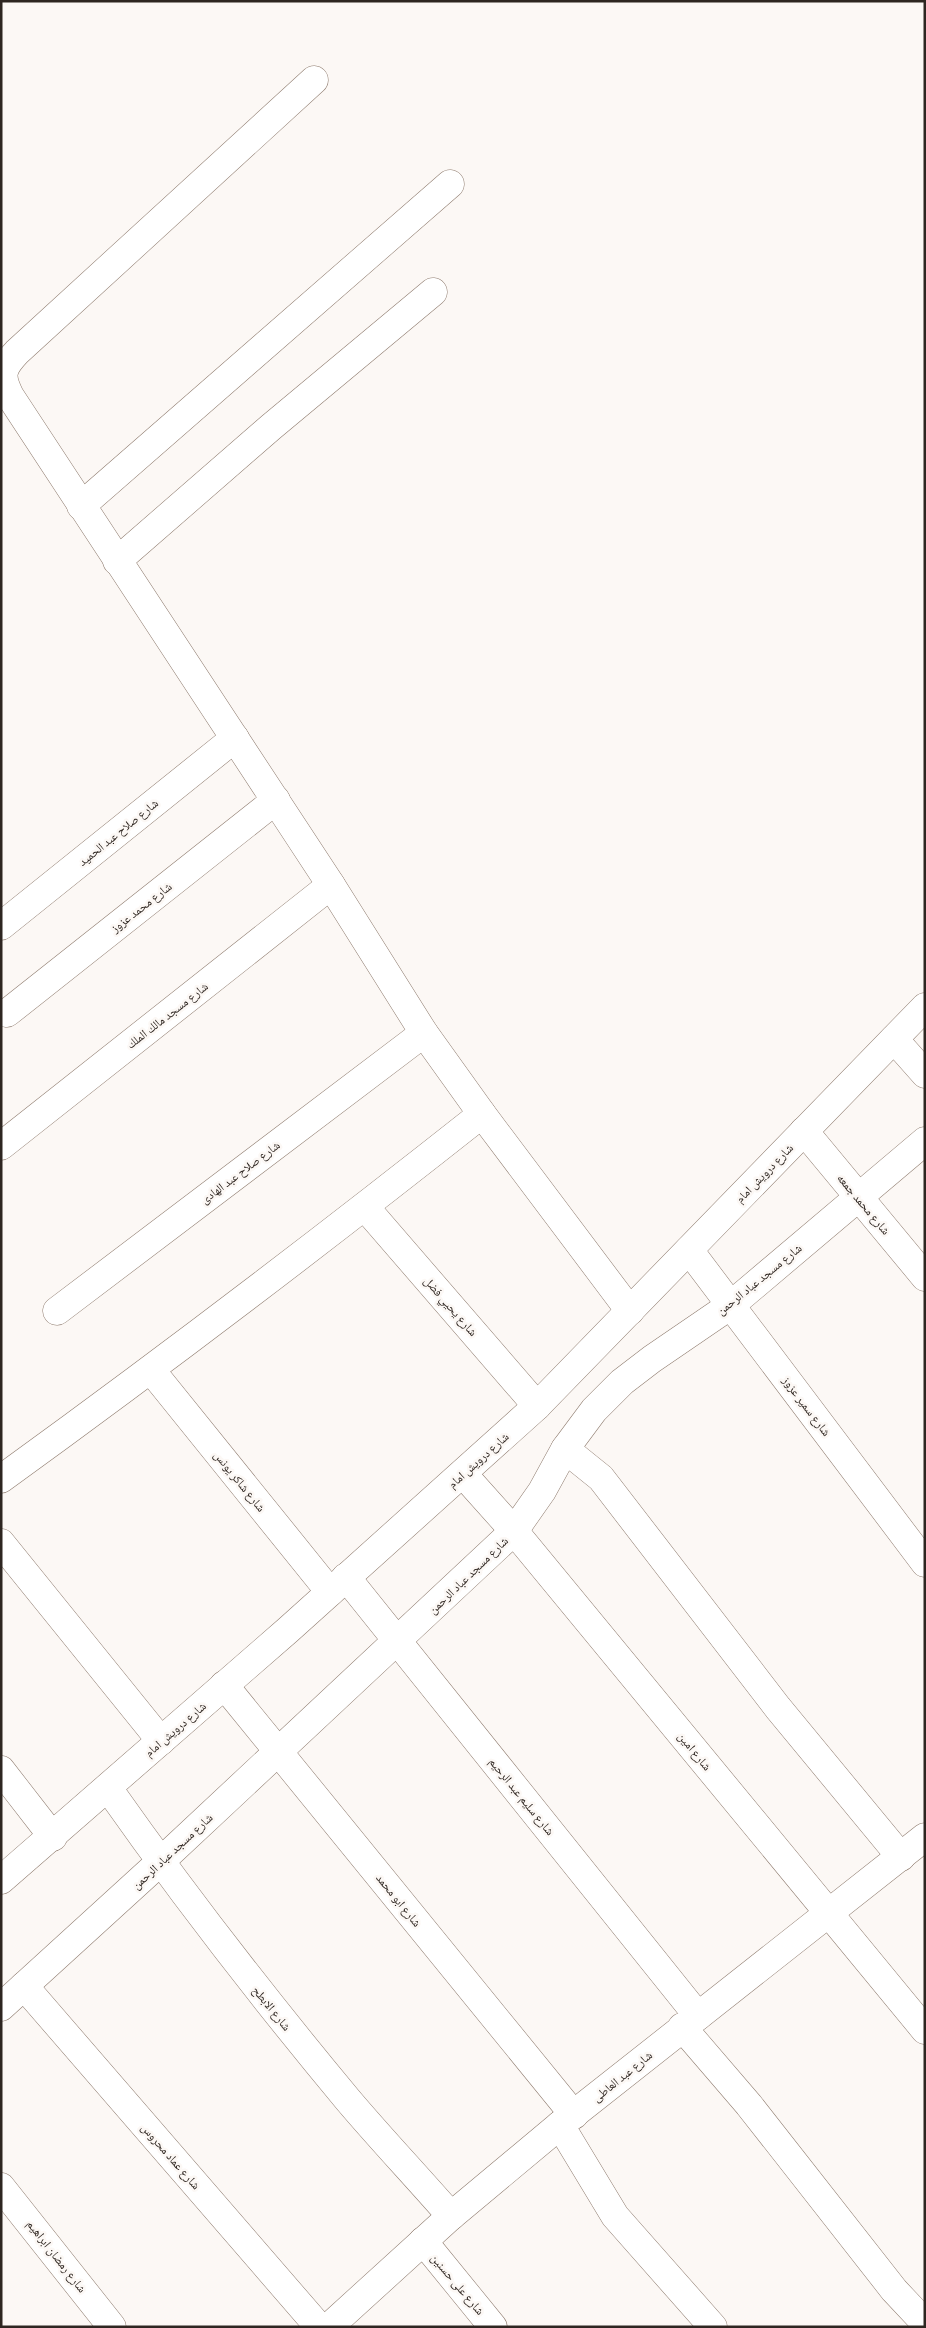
<svg xmlns="http://www.w3.org/2000/svg" width="926" height="2328" font-family="'PT Sans Narrow','Noto Naskh Arabic',sans-serif">
  <style>
    .lines { fill: none; stroke-linecap: round; stroke-linejoin: round }
    .minor-casing { stroke: #8f7c6f; stroke-width: 29 }
    .minor { stroke: #fff; stroke-width: 28 }
    .labels { text-anchor: middle; dominant-baseline: central; stroke-width: 5; stroke-linejoin: round; paint-order: stroke }
    .street-label { font-size: 12px; fill: #2e2621; stroke: #fcf8f5 }
  </style>
  <rect width="100%" height="100%" fill="#fcf8f5"/>
  <g class="lines">
    <g class="minor-casing">
      <g id="minor">
        <path d="M314,80L17,352C1,369 0,376 10,396L331,885L424,1033L482,1114L630,1311"/>
        <path d="M81,506L450,184"/>
        <path d="M117,561L271,427L433,292"/>
        <path d="M1,926L235,738"/>
        <path d="M7,1013L276,800"/>
        <path d="M894,1039L925,1074"/>
        <path d="M804,1131L925,1277"/>
        <path d="M1,1146L331,885"/>
        <path d="M365,1207L537,1406"/>
        <path d="M689,1250L925,1563"/>
        <path d="M57,1311L424,1033"/>
        <path d="M151,1370L330,1592"/>
        <path d="M565,1449L601,1478L778,1708L901,1857"/>
        <path d="M463,1474L514,1531L925,2030"/>
        <path d="M1,1479C164,1361 324,1239 482,1114"/>
        <path d="M1,1543L161,1741"/>
        <path d="M346,1577L698,2016"/>
        <path d="M224,1685L574,2115"/>
        <path d="M1,1770L53,1837"/>
        <path d="M108,1788C184,1896 264,1999 348,2100C381,2139 417,2177 451,2216"/>
        <path d="M1,1880L288,1630L537,1406L925,1007"/>
        <path d="M24,1986L319,2327"/>
        <path d="M1,2007L160,1862L514,1531L542,1491L565,1449L594,1410L622,1382L652,1359L731,1305L925,1141"/>
        <path d="M682,2027L749,2105L894,2290L925,2323"/>
        <path d="M560,2125L615,2216L713,2327"/>
        <path d="M1,2187L112,2327"/>
        <path d="M423,2241L493,2327"/>
        <path d="M329,2327L451,2216L560,2125L925,1837"/>
      </g>
    </g>
    <use href="#minor" class="minor"/>
  </g>
  <g class="labels">
    <g class="street-label">
      <text transform="translate(118 832) rotate(-39)">شارع صلاح عبد الحميد</text>
      <text transform="translate(141 907) rotate(-38)">شارع محمد عزوز</text>
      <text transform="translate(167 1015) rotate(-38)">شارع مسجد مالك الملك</text>
      <text transform="translate(240 1172) rotate(-37)">شارع صلاح عبد الهادى</text>
      <text transform="translate(764 1173) rotate(-46)">شارع درويش امام</text>
      <text transform="translate(864 1204) rotate(50)">شارع محمد جمعه</text>
      <text transform="translate(759 1279) rotate(-39)">شارع مسجد عباد الرحمن</text>
      <text transform="translate(451 1306) rotate(49)">شارع يحيي فضل</text>
      <text transform="translate(807 1406) rotate(53)">شارع سمير عزوز</text>
      <text transform="translate(478 1460) rotate(-42)">شارع درويش امام</text>
      <text transform="translate(240 1481) rotate(51)">شارع شاكر يونس</text>
      <text transform="translate(468 1575) rotate(-44)">شارع مسجد عباد الرحمن</text>
      <text transform="translate(175 1729) rotate(-41)">شارع درويش امام</text>
      <text transform="translate(695 1751) rotate(51)">شارع امين</text>
      <text transform="translate(522 1796) rotate(51)">شارع سليم عبد الرحيم</text>
      <text transform="translate(172 1851) rotate(-43)">شارع مسجد عباد الرحمن</text>
      <text transform="translate(399 1900) rotate(51)">شارع ابو محمد</text>
      <text transform="translate(272 2008) rotate(51)">شارع الابطح</text>
      <text transform="translate(622 2076) rotate(-39)">شارع عبد العاطى</text>
      <text transform="translate(171 2156) rotate(49)">شارع عماد محروس</text>
      <text transform="translate(57 2256) rotate(52)">شارع رمضان ابراهيم</text>
      <text transform="translate(458 2284) rotate(50)">شارع على حسنين</text>
    </g>
  </g>
  <rect width="926" height="2328" fill="none" stroke="#2e2621" stroke-width="5"/>
</svg>
